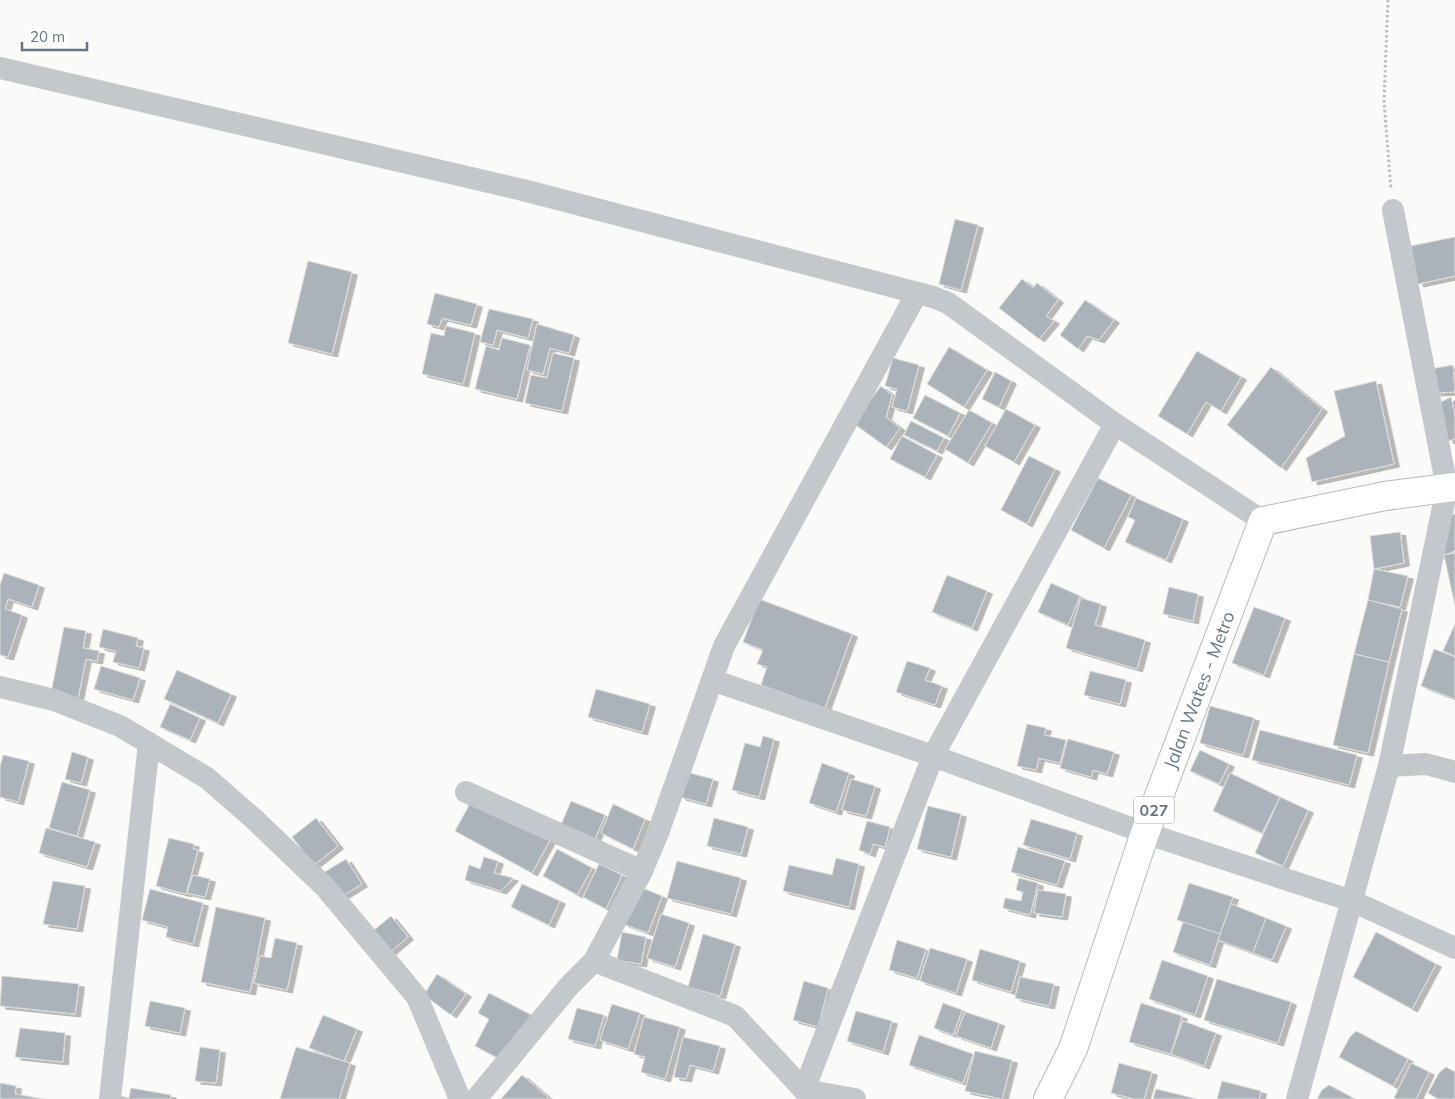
<svg xmlns="http://www.w3.org/2000/svg" width="1455" height="1099" font-family="Mulish,sans-serif">
  <style>
    .building { fill: #aab3b9; stroke: #dcdcda; filter: url(#shadow) }
    .lines { fill: none; stroke-linecap: round; stroke-linejoin: round }
    .major-casing { stroke: #b5babe; stroke-width: 30 }
    .path { stroke: #bbbfc2; stroke-width: 3; stroke-dasharray: 2.5 2.5; stroke-linecap: butt }
    .minor { stroke: #c3c8cc; stroke-width: 22 }
    .major { stroke: #fff; stroke-width: 28 }
    .labels { text-anchor: middle; dominant-baseline: central; stroke-width: 5; stroke-linejoin: round; paint-order: stroke }
    .shield { fill: #fff; stroke: #939fa8; stroke-width: 1 }
    .shield-label { font-size: 16px; font-weight: bold; fill: #657683 }
    .street-label { font-size: 18px; fill: #657683; stroke: #fff }
  </style>
  <defs>
    <filter id="shadow"><feDropShadow dx="5.5" dy="3" stdDeviation="0" flood-color="#0004"/></filter>
  </defs>
  <rect width="100%" height="100%" fill="#fafaf8"/>
  <g class="building">
    <path d="M955,219L978,225L961,290L939,284Z"/>
    <path d="M1455,237V276L1418,284L1411,246Z"/>
    <path d="M308,261L352,272L332,354L288,343Z"/>
    <path d="M1022,279L1033,288L1037,283L1058,300L1046,316L1054,321L1039,339L999,308Z"/>
    <path d="M435,293L477,304L471,325L442,318L439,327L427,324Z"/>
    <path d="M1085,300L1114,320L1099,340L1087,336L1078,349L1060,335Z"/>
    <path d="M489,309L533,319L528,338L497,330L493,345L480,342Z"/>
    <path d="M537,324L574,335L569,353L550,348L543,374L527,370Z"/>
    <path d="M446,326L475,333L463,384L422,374L431,333L444,336Z"/>
    <path d="M502,338L530,345L517,399L475,389L486,346L499,350Z"/>
    <path d="M949,347L987,370L964,407L927,384Z"/>
    <path d="M1197,351L1241,377L1221,411L1206,402L1187,434L1158,416Z"/>
    <path d="M553,353L574,358L562,411L525,403L531,375L547,378Z"/>
    <path d="M893,358L919,365L907,411L892,407L897,389L885,386Z"/>
    <path d="M1453,365L1455,392L1435,393L1431,369Z"/>
    <path d="M1271,367L1322,409L1281,468L1227,425Z"/>
    <path d="M995,372L1011,381L999,407L982,399Z"/>
    <path d="M1376,381L1394,464L1312,482L1306,458L1345,436L1334,391Z"/>
    <path d="M881,386L892,395L886,417L900,428L886,447L853,423Z"/>
    <path d="M925,395L960,413L948,436L913,418Z"/>
    <path d="M1451,397L1455,417V439L1448,441L1437,404Z"/>
    <path d="M1006,409L1035,425L1014,462L985,446Z"/>
    <path d="M969,410L992,423L968,463L945,449Z"/>
    <path d="M911,421L944,438L937,451L904,435Z"/>
    <path d="M902,436L937,455L925,477L890,459Z"/>
    <path d="M1029,456L1055,469L1027,524L1001,510Z"/>
    <path d="M1098,478L1131,495L1104,548L1071,530Z"/>
    <path d="M1136,498L1183,519L1166,560L1125,542L1135,520L1128,517Z"/>
    <path d="M1455,514V551L1444,555L1442,515Z"/>
    <path d="M1400,532L1404,563L1374,569L1370,536Z"/>
    <path d="M1455,553V606L1444,555Z"/>
    <path d="M1374,569L1408,576L1400,607L1368,600Z"/>
    <path d="M4,573L39,585L32,607L8,599L5,609L22,615L8,657L0,655V585Z"/>
    <path d="M947,575L987,591L972,628L932,612Z"/>
    <path d="M1051,583L1080,596L1068,625L1038,612Z"/>
    <path d="M1169,587L1198,594L1193,621L1163,614Z"/>
    <path d="M1081,598L1101,604L1095,625L1145,640L1137,669L1066,648Z"/>
    <path d="M759,599L852,634L825,708L761,685L767,667L757,664L763,650L743,642Z"/>
    <path d="M1368,600L1402,609L1389,662L1354,654Z"/>
    <path d="M1254,607L1285,618L1264,675L1232,663Z"/>
    <path d="M1455,624V656L1443,651Z"/>
    <path d="M64,627L86,631L83,648L99,651L97,661L86,659L78,698L51,693Z"/>
    <path d="M103,629L138,638L136,646L144,648L139,668L113,662L116,651L99,647Z"/>
    <path d="M1434,649L1455,657V699L1421,686Z"/>
    <path d="M1354,654L1389,662L1368,753L1333,745Z"/>
    <path d="M907,661L930,668L925,680L942,686L935,705L896,692Z"/>
    <path d="M101,666L140,678L133,700L94,689Z"/>
    <path d="M177,670L231,694L218,723L164,699Z"/>
    <path d="M1090,671L1126,680L1120,704L1084,695Z"/>
    <path d="M596,689L650,704L642,732L588,717Z"/>
    <path d="M170,704L200,718L190,740L160,727Z"/>
    <path d="M1210,706L1254,718L1243,755L1200,743Z"/>
    <path d="M1027,724L1046,728L1044,735L1066,740L1060,763L1039,758L1036,770L1017,766Z"/>
    <path d="M1260,730L1357,755L1349,785L1252,760Z"/>
    <path d="M763,736L774,739L759,797L732,790L745,743L760,747Z"/>
    <path d="M1068,739L1114,752L1107,774L1093,770L1091,777L1060,768Z"/>
    <path d="M1200,750L1229,764L1219,784L1190,771Z"/>
    <path d="M72,752L88,757L81,783L65,779Z"/>
    <path d="M3,755L29,761L18,802L0,797V767Z"/>
    <path d="M822,763L849,773L836,812L809,803Z"/>
    <path d="M686,772L713,779L706,804L680,797Z"/>
    <path d="M1230,773L1280,797L1262,833L1213,811Z"/>
    <path d="M851,779L875,786L866,816L842,810Z"/>
    <path d="M62,782L90,790L77,836L49,828Z"/>
    <path d="M1280,797L1308,810L1283,866L1255,853Z"/>
    <path d="M473,798L550,840L532,873L455,831Z"/>
    <path d="M571,801L605,815L592,846L558,832Z"/>
    <path d="M613,804L645,819L633,849L601,833Z"/>
    <path d="M928,806L961,814L951,857L917,849Z"/>
    <path d="M316,818L338,846L314,865L292,837Z"/>
    <path d="M714,818L748,827L741,854L707,846Z"/>
    <path d="M1031,819L1077,833L1070,859L1023,845Z"/>
    <path d="M867,821L890,827L885,847L873,844L870,854L859,850Z"/>
    <path d="M46,828L95,842L87,867L39,853Z"/>
    <path d="M169,838L194,844L193,849L198,850L186,894L156,886Z"/>
    <path d="M1018,847L1065,861L1057,885L1011,872Z"/>
    <path d="M557,849L592,868L577,895L543,876Z"/>
    <path d="M484,857L498,861L494,873L513,878L501,891L465,880L469,865L480,869Z"/>
    <path d="M836,858L859,864L849,907L783,891L789,865L832,875Z"/>
    <path d="M346,859L362,884L339,898L323,873Z"/>
    <path d="M677,861L741,878L731,914L667,898Z"/>
    <path d="M599,864L622,875L606,909L583,897Z"/>
    <path d="M193,875L210,879L205,897L187,893Z"/>
    <path d="M1019,878L1038,883L1030,915L1003,908L1005,898L1021,901L1023,892L1016,890Z"/>
    <path d="M53,881L85,886L77,929L43,924Z"/>
    <path d="M1189,883L1233,897L1220,934L1177,920Z"/>
    <path d="M522,884L560,901L549,925L511,907Z"/>
    <path d="M637,886L662,896L648,933L623,924Z"/>
    <path d="M150,889L203,903L193,944L166,937L168,927L142,920Z"/>
    <path d="M1038,890L1066,894L1062,917L1034,913Z"/>
    <path d="M1231,904L1266,918L1253,953L1218,940Z"/>
    <path d="M216,907L265,918L250,992L201,982Z"/>
    <path d="M661,914L689,923L675,967L647,958Z"/>
    <path d="M391,916L408,937L390,952L373,931Z"/>
    <path d="M1266,918L1286,926L1272,960L1253,953Z"/>
    <path d="M1183,922L1220,934L1210,965L1173,952Z"/>
    <path d="M622,932L646,937L641,964L617,960Z"/>
    <path d="M1376,932L1436,964L1412,1009L1353,977Z"/>
    <path d="M703,934L735,944L720,996L688,987Z"/>
    <path d="M275,938L297,943L287,990L254,983L260,956L271,958Z"/>
    <path d="M897,940L926,949L917,978L889,970Z"/>
    <path d="M930,948L967,959L956,993L920,981Z"/>
    <path d="M980,949L1020,961L1011,992L972,980Z"/>
    <path d="M1162,960L1208,976L1195,1015L1149,999Z"/>
    <path d="M437,974L466,994L451,1015L424,995Z"/>
    <path d="M2,976L79,984L75,1014L0,1006Z"/>
    <path d="M1020,977L1054,984L1049,1006L1015,998Z"/>
    <path d="M1217,979L1291,1002L1278,1043L1204,1020Z"/>
    <path d="M804,981L828,988L818,1027L793,1020Z"/>
    <path d="M489,993L531,1015L507,1063L475,1046L489,1019L478,1013Z"/>
    <path d="M150,1001L185,1008L180,1033L145,1026Z"/>
    <path d="M943,1003L962,1010L953,1035L934,1028Z"/>
    <path d="M1141,1003L1182,1016L1171,1054L1129,1042Z"/>
    <path d="M612,1004L640,1013L628,1049L600,1040Z"/>
    <path d="M577,1008L604,1015L595,1046L568,1039Z"/>
    <path d="M856,1011L892,1021L883,1052L847,1041Z"/>
    <path d="M965,1012L999,1023L991,1048L956,1036Z"/>
    <path d="M323,1015L357,1029L344,1061L309,1048Z"/>
    <path d="M644,1017L680,1027L665,1079L641,1072L645,1057L634,1054Z"/>
    <path d="M1183,1021L1216,1033L1204,1066L1171,1054Z"/>
    <path d="M20,1028L65,1033L63,1062L15,1057Z"/>
    <path d="M1356,1031L1408,1059L1393,1086L1339,1057L1350,1037Z"/>
    <path d="M919,1035L973,1054L963,1083L909,1065Z"/>
    <path d="M683,1037L720,1046L713,1071L690,1065L686,1079L674,1077Z"/>
    <path d="M200,1047L220,1050L216,1083L195,1081Z"/>
    <path d="M296,1047L350,1063L339,1099H280Z"/>
    <path d="M975,1051L1012,1060L1002,1099L965,1091Z"/>
    <path d="M1119,1063L1152,1072L1144,1099H1134L1111,1093Z"/>
    <path d="M1411,1063L1429,1072L1416,1099H1398L1394,1098Z"/>
    <path d="M1446,1067L1455,1072V1099H1438L1428,1093L1439,1073Z"/>
    <path d="M522,1075L550,1099H501Z"/>
    <path d="M1222,1081L1261,1091L1259,1099H1217Z"/>
    <path d="M0,1083L16,1086L15,1094L44,1099H0Z"/>
    <path d="M1329,1085L1355,1099H1317L1322,1090Z"/>
    <path d="M131,1088L171,1095L170,1099H119L120,1096L129,1098Z"/>
    <path d="M1156,1089L1197,1099H1153Z"/>
  </g>
  <g class="lines">
    <g class="major-casing">
      <path id="major" d="M1048,1099L1073,1049L1145,833L1263,521L1385,496L1455,487"/>
    </g>
    <path class="path" d="M1388,0L1384,101L1391,189"/>
    <g class="minor">
      <path d="M0,68L523,190L933,297L948,303L1115,424L1263,521"/>
      <path d="M712,680L933,756L1145,833L1352,901L1455,948"/>
      <path d="M0,687L54,700L120,726L207,778L254,819L325,887L417,997L460,1099"/>
      <path d="M1389,766L1426,764L1455,772"/>
      <path d="M466,792L642,871"/>
      <path d="M594,961L735,1016L804,1090L855,1099"/>
      <path d="M804,1090L933,756L1115,424"/>
      <path d="M110,1099L149,743"/>
      <path d="M476,1099L569,986L594,961L642,871L658,833L724,646L917,293"/>
      <path d="M1297,1099L1389,766L1447,488L1393,210"/>
    </g>
    <use href="#major" class="major"/>
  </g>
  <g class="labels">
    <rect class="shield" x="1134" y="796.5" width="40" height="27" rx="4"/>
    <g class="shield-label">
      <text x="1154" y="810">027</text>
    </g>
    <g class="street-label">
      <text transform="translate(1199 690) rotate(-69)">Jalan Wates - Metro</text>
    </g>
  </g>
  <path d="M22 42v8h65v-8" fill="none" stroke="#657683" stroke-width="2.5"/>
  <text x="30" y="42" font-size="15" fill="#657683" stroke="#ffffff" stroke-width="4" paint-order="stroke">20 m</text>
</svg>
